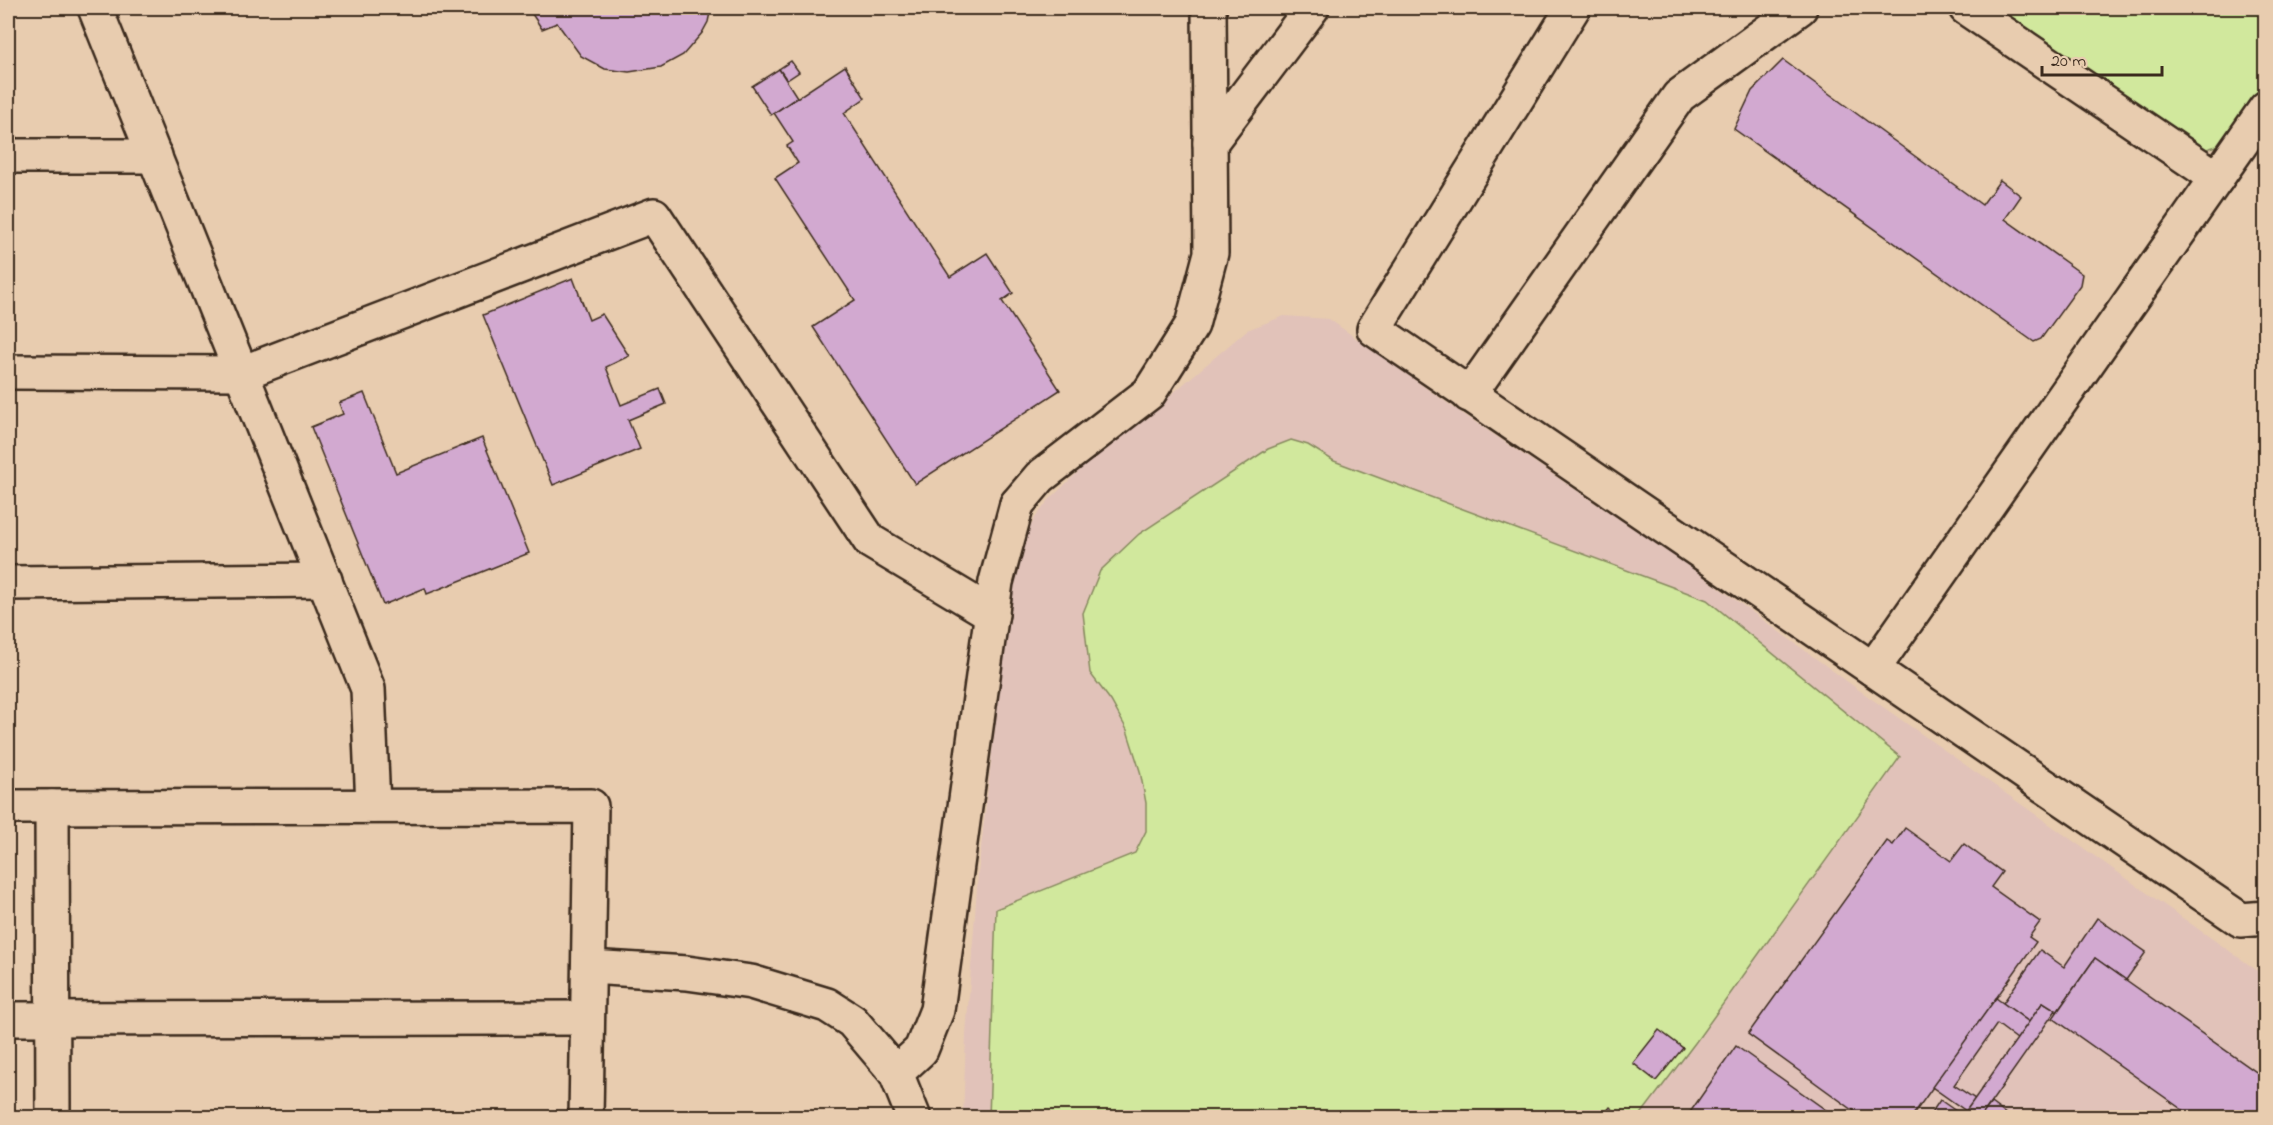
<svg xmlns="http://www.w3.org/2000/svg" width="2273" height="1125" font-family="'Indie Flower',sans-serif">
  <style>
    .built { fill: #e1c2b9 }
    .green { fill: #d1e89d; stroke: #86895e; stroke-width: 1.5 }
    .building { fill: #d2a9d0; stroke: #3b2a1e; stroke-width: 1.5 }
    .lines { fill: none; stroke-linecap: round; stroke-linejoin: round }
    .street-casing { stroke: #3b2a1e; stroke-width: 38 }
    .secondary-casing { stroke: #3b2a1e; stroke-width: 38 }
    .street { stroke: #e8ccaf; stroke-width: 33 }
    .secondary { stroke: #e8ccaf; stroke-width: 33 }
  </style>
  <rect width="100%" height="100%" fill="#e8ccaf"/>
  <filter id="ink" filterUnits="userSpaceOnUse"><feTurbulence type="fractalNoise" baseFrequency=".0167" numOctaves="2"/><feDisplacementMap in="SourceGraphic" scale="12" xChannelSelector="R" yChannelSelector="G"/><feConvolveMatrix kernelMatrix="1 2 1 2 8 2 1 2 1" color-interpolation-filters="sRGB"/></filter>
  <g filter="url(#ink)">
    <path class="built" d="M1284,316L1329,319L1450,405L1689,566L1859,690L2265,976V1117L963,1118L966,1035L978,874L1005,640L1015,566L1021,544L1035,518L1048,501L1084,466L1139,422L1247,330Z"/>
    <g class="green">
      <path d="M1993,8H2265V81L2220,145L2200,151Z"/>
      <path d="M1291,440L1308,445L1334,461L1707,600L1900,757L1695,1043L1639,1117L989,1118L996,909L1135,853L1146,831V803L1140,771L1127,730L1111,701L1090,673L1083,613L1100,571L1139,534L1268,449Z"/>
    </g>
    <g class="building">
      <path d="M528,8H711L708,22L702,33L683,55L661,67L629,72L605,69L581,56L557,23L542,29Z"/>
      <path d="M1783,60L1982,205L2000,180L2021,196L2005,219L2082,274L2080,285L2041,339L2034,342L1734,129L1752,91Z"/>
      <path d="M791,61L799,72L787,80L779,69Z"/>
      <path d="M845,66L865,98L844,113L950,277L987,253L1013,293L1002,301L1060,390L915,484L813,327L855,300L775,178L798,163L787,146L793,142L774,113Z"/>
      <path d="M779,69L797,97L771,115L752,86Z"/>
      <path d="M573,278L589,320L602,314L629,356L606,367L621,405L660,389L666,404L628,420L640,449L553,485L483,315Z"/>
      <path d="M364,393L396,473L482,438L529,553L427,594L425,588L383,605L311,427L343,414L339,403Z"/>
      <path d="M1905,828L1951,861L1964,844L2002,872L1991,887L2040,922L2029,937L2036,942L1911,1118H1864L1748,1034L1887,841L1893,845Z"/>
      <path d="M2097,918L2146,952L2126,980L2095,958L2057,1012L2043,1002L2029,1022L2003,1003L2040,950L2064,967Z"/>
      <path d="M2095,958L2266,1079V1118H2194L2053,1018Z"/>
      <path d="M1996,998L2029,1022L2017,1039L1997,1024L1954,1085L1975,1099L1966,1111L1932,1087Z"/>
      <path d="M2043,1002L2056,1010L1980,1118H1961Z"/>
      <path d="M1659,1030L1683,1048L1656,1081L1633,1063Z"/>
      <path d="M1736,1046L1837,1118H1686Z"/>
      <path d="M1940,1100L1963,1116L1961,1118H1928Z"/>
      <path d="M1991,1103L2011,1118H1980Z"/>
      <path d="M1610,1107L1622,1118H1601Z"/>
    </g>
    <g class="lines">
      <g class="street-casing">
        <g id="street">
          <path d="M95,8L368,689L373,806"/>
          <path d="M1573,8L1374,329L2241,920L2266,918"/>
          <path d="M1966,8L2217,178"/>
          <path d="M1210,143L1312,8"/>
          <path d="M8,156H155"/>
          <path d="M8,372L242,373L654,215L870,541L992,614"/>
          <path d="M1469,395L1679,96L1800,8"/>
          <path d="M1017,504L1040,477L1149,393L1192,325L1211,253L1209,8"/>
          <path d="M8,583L325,580"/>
          <path d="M1873,669L2266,108"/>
          <path d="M8,807L591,806L586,1118"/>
          <path d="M52,807L53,1118"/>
          <path d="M589,967L687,973L751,982L827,1005L852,1021L896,1073"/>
          <path d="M8,1019L587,1018"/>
        </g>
      </g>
      <g class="secondary-casing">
        <path id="secondary" d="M914,1118L896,1073L921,1050L937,1010L996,582L1017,504"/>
      </g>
      <use href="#street" class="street"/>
      <use href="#secondary" class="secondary"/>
    </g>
  </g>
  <rect width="2273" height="1125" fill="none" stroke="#e8ccaf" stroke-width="30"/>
  <rect x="15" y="15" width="2243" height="1095" fill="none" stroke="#3b2a1e" stroke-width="2" filter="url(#ink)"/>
  <path d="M2042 66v9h120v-9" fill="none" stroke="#3b2a1e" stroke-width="3"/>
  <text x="2051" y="66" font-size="18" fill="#3b2a1e" stroke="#e8ccaf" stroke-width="4.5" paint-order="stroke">20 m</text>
</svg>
